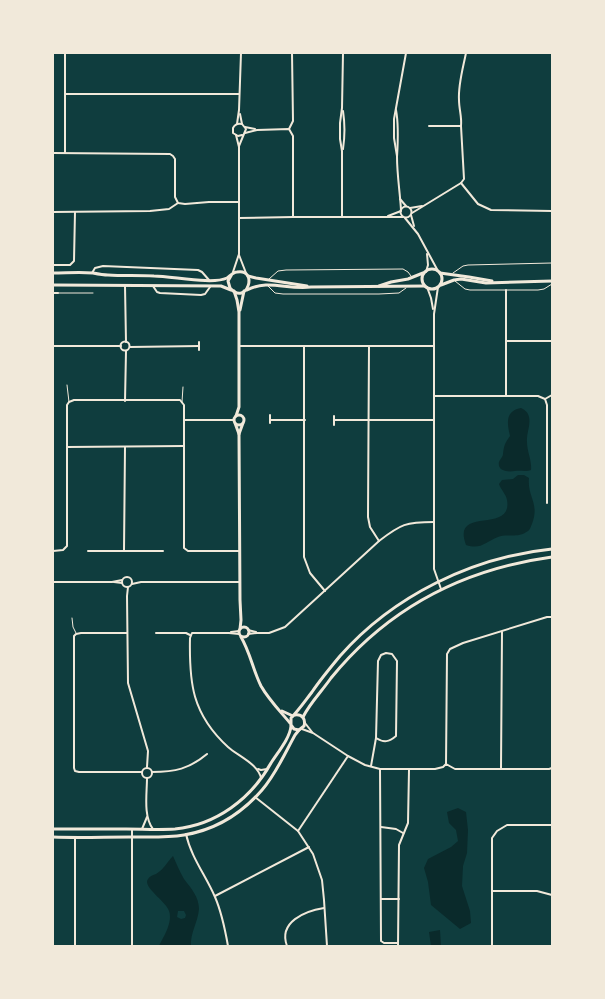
<svg xmlns="http://www.w3.org/2000/svg" width="605" height="999" font-family="Montserrat,sans-serif">
  <style>
    .water { fill: #0a2a2b; fill-rule: evenodd }
    .lines { fill: none; stroke-linecap: round; stroke-linejoin: round }
    .service { stroke: #f1e9da; stroke-width: 1 }
    .minor { stroke: #f1e9da; stroke-width: 2 }
    .tertiary { stroke: #f1e9da; stroke-width: 3 }
    .secondary { stroke: #f1e9da; stroke-width: 3 }
  </style>
  <rect width="100%" height="100%" fill="#0f3d3e"/>
  <g class="water">
    <path d="M521,408C525,410 528,412 529,417C531,425 526,434 527,442C527,452 532,460 531,470C526,472 520,470 515,471C509,472 497,472 499,462C500,459 503,457 503,454C504,445 505,443 510,436C507,423 505,411 521,408Z"/>
    <path d="M518,475H524L529,478C527,497 540,503 532,524C531,526 530,530 528,531C517,539 507,533 498,537C485,542 481,550 466,545C451,505 513,535 507,500C506,494 501,490 499,484L502,480L513,479Z"/>
    <path d="M458,808L466,812L468,830L467,853L463,866L462,886L470,911L471,923L460,929L431,905L428,882L424,868L428,859L451,847L458,841L456,830L449,823L447,812Z"/>
    <path d="M173,856C176,863 180,872 184,879C191,888 199,897 199,909C198,922 190,933 191,946H159C164,936 173,922 169,911C166,901 142,887 148,879C150,876 153,875 156,874C164,869 167,862 173,856ZM178,911H184L186,915L185,918L181,919L177,917Z"/>
    <path d="M440,930L441,946H431L429,932Z"/>
  </g>
  <g class="lines">
    <g class="service">
      <path d="M453,273L463,266L468,265L552,263"/>
      <path d="M269,279L278,271L286,270L403,269L408,272L411,276"/>
      <path d="M455,281L465,289L470,290H538L544,289L552,284"/>
      <path d="M268,286L275,293L283,294H379L399,293L406,288"/>
      <path d="M58,293H93"/>
      <path d="M67,385L69,402"/>
      <path d="M182,402L183,387"/>
      <path d="M72,618L73,627L76,633"/>
    </g>
    <g class="minor">
      <path d="M65,53V153"/>
      <path d="M65,94H239"/>
      <path d="M396,110C399,126 398,141 397,157C397,175 400,192 401,210"/>
      <path d="M240,114L242,124"/>
      <path d="M237,124L239,110L241,53"/>
      <path d="M429,126H460"/>
      <path d="M245,127L255,129"/>
      <path d="M289,129L293,121L292,53"/>
      <path d="M245,133L257,130L289,129L293,136V217"/>
      <path d="M239,146L246,129L242,124C238,123 235,124 233,128V133L238,136L242,135"/>
      <path d="M343,149C345,136 345,124 343,111"/>
      <path d="M53,153L170,154L173,156L175,159V197L178,203L185,204L209,202H239"/>
      <path d="M397,156L394,138V119L406,53"/>
      <path d="M461,183L478,204L491,210L552,211"/>
      <path d="M400,199L406,206"/>
      <circle cx="406" cy="212" r="5.5"/>
      <path d="M410,208L422,206"/>
      <path d="M53,212L150,211L169,209L178,203"/>
      <path d="M412,213L461,183L464,179L461,126C462,117 459,109 459,100C458,85 463,68 466,53"/>
      <path d="M411,215L414,226"/>
      <path d="M388,216L401,211"/>
      <path d="M342,217V151L340,139V123L342,108L343,53"/>
      <path d="M239,218L293,217H403"/>
      <path d="M405,218L418,234L438,271"/>
      <path d="M239,255L246,273"/>
      <path d="M53,265H70L74,261L75,212"/>
      <path d="M233,272L239,254V147L236,135"/>
      <path d="M426,272L428,265L427,254"/>
      <path d="M92,273L95,268L103,266L198,270L202,272L209,280"/>
      <path d="M125,286L126,342"/>
      <path d="M153,286L157,292L160,293L201,295L205,294L210,287"/>
      <path d="M427,287L431,298L433,309"/>
      <path d="M438,287L434,314V569L441,589"/>
      <path d="M506,290V396"/>
      <path d="M53,293H58"/>
      <path d="M506,341H552"/>
      <circle cx="125" cy="346" r="4.5"/>
      <path d="M199,342V350"/>
      <path d="M53,346H121"/>
      <path d="M239,346H434"/>
      <path d="M304,346V557L310,573L325,591"/>
      <path d="M369,346L368,517L370,527L379,541"/>
      <path d="M130,347L199,346"/>
      <path d="M434,396H538L545,399L552,395"/>
      <path d="M545,399L547,405V503"/>
      <path d="M125,401L126,351"/>
      <path d="M270,415V423"/>
      <path d="M334,416V425"/>
      <path d="M184,420H234"/>
      <path d="M270,420H305"/>
      <path d="M334,420H434"/>
      <path d="M67,447L184,446"/>
      <path d="M53,551L63,550L67,546V405L69,402L74,400H180L184,405V548L188,551H239"/>
      <path d="M88,551H163"/>
      <path d="M124,551L125,447"/>
      <circle cx="127" cy="582" r="5"/>
      <path d="M53,582H112L122,580"/>
      <path d="M114,582L122,583"/>
      <path d="M132,584L141,582H240"/>
      <path d="M128,587L127,596L128,683L148,751L147,767"/>
      <path d="M248,630L256,632"/>
      <path d="M231,632L239,631"/>
      <path d="M127,633H81L76,634L74,636V768L75,771L79,772H142"/>
      <path d="M156,633H186L190,635"/>
      <path d="M239,634L229,633H192L190,638C189,683 192,714 228,747C238,756 258,764 261,778"/>
      <path d="M248,634L257,633H269L285,627L379,541C401,524 406,522 434,522"/>
      <path d="M305,723L312,732"/>
      <path d="M302,729L313,733L348,756L365,765L380,769H435L443,767L446,764L455,769H549L552,768"/>
      <path d="M446,764L447,654L450,649L463,643L547,617H552"/>
      <path d="M371,766L376,738L378,661L381,655L386,653L392,654L397,661L396,736C389,742 384,743 376,738"/>
      <circle cx="147" cy="773" r="5"/>
      <path d="M501,768L502,632"/>
      <path d="M258,769L261,770L267,769"/>
      <path d="M380,769L381,941L384,943H398"/>
      <path d="M152,772C175,772 189,769 207,754"/>
      <path d="M147,778C147,793 143,816 153,829"/>
      <path d="M255,797L298,831L313,854L322,880L324,900L327,946"/>
      <path d="M381,827L396,829L403,833"/>
      <path d="M142,829L147,817"/>
      <path d="M298,831L348,756"/>
      <path d="M186,834C191,857 206,876 215,897C222,913 225,929 228,946"/>
      <path d="M75,838V946"/>
      <path d="M492,891H537L552,895"/>
      <path d="M215,896L309,847"/>
      <path d="M381,899H399"/>
      <path d="M132,946V829"/>
      <path d="M287,946C278,922 305,911 324,908"/>
      <path d="M398,946L399,845L408,823L409,770"/>
      <path d="M492,946V838L497,831L507,825H552"/>
    </g>
    <g class="tertiary">
      <circle cx="432" cy="279" r="10"/>
      <path d="M53,273C66,273 80,272 93,273C98,274 103,275 108,275C123,276 139,275 154,276C172,276 212,285 227,278C230,276 233,272 237,272C259,268 247,307 230,288L228,281L232,274"/>
      <path d="M440,273L469,277L492,281"/>
      <path d="M248,276L256,278L307,286"/>
      <path d="M53,285L221,286L231,290"/>
      <path d="M441,285L454,280L461,279L486,283L552,281"/>
      <path d="M379,286L391,282L408,279L423,273"/>
      <path d="M247,290C268,279 287,290 311,287L425,286"/>
      <path d="M234,291L237,300L239,312V407L236,416"/>
      <path d="M240,310L244,291"/>
      <circle cx="239" cy="420" r="5"/>
      <path d="M235,423L239,434"/>
      <circle cx="244" cy="632" r="5"/>
      <path d="M240,629L241,620L240,600L239,434L243,423"/>
      <path d="M241,637C250,652 253,670 261,686C269,700 280,711 290,723"/>
      <path d="M282,711L293,716"/>
    </g>
    <g class="secondary">
      <path d="M303,717C310,703 322,691 331,678C388,608 464,569 552,557"/>
      <path d="M299,730L294,729L291,725V718C299,710 305,701 312,692C320,680 330,668 340,656C393,596 472,557 552,549"/>
      <path d="M53,829C77,829 102,829 126,829C142,829 159,830 175,829C216,825 251,799 271,763C278,752 290,738 291,726"/>
      <path d="M53,837C78,838 104,837 129,837C148,837 166,838 184,835C215,830 242,813 262,790C276,774 285,753 295,735L299,730L304,726C306,719 302,714 295,715"/>
    </g>
  </g>
  <rect width="605" height="999" fill="none" stroke="#f1e9da" stroke-width="108"/>
</svg>
